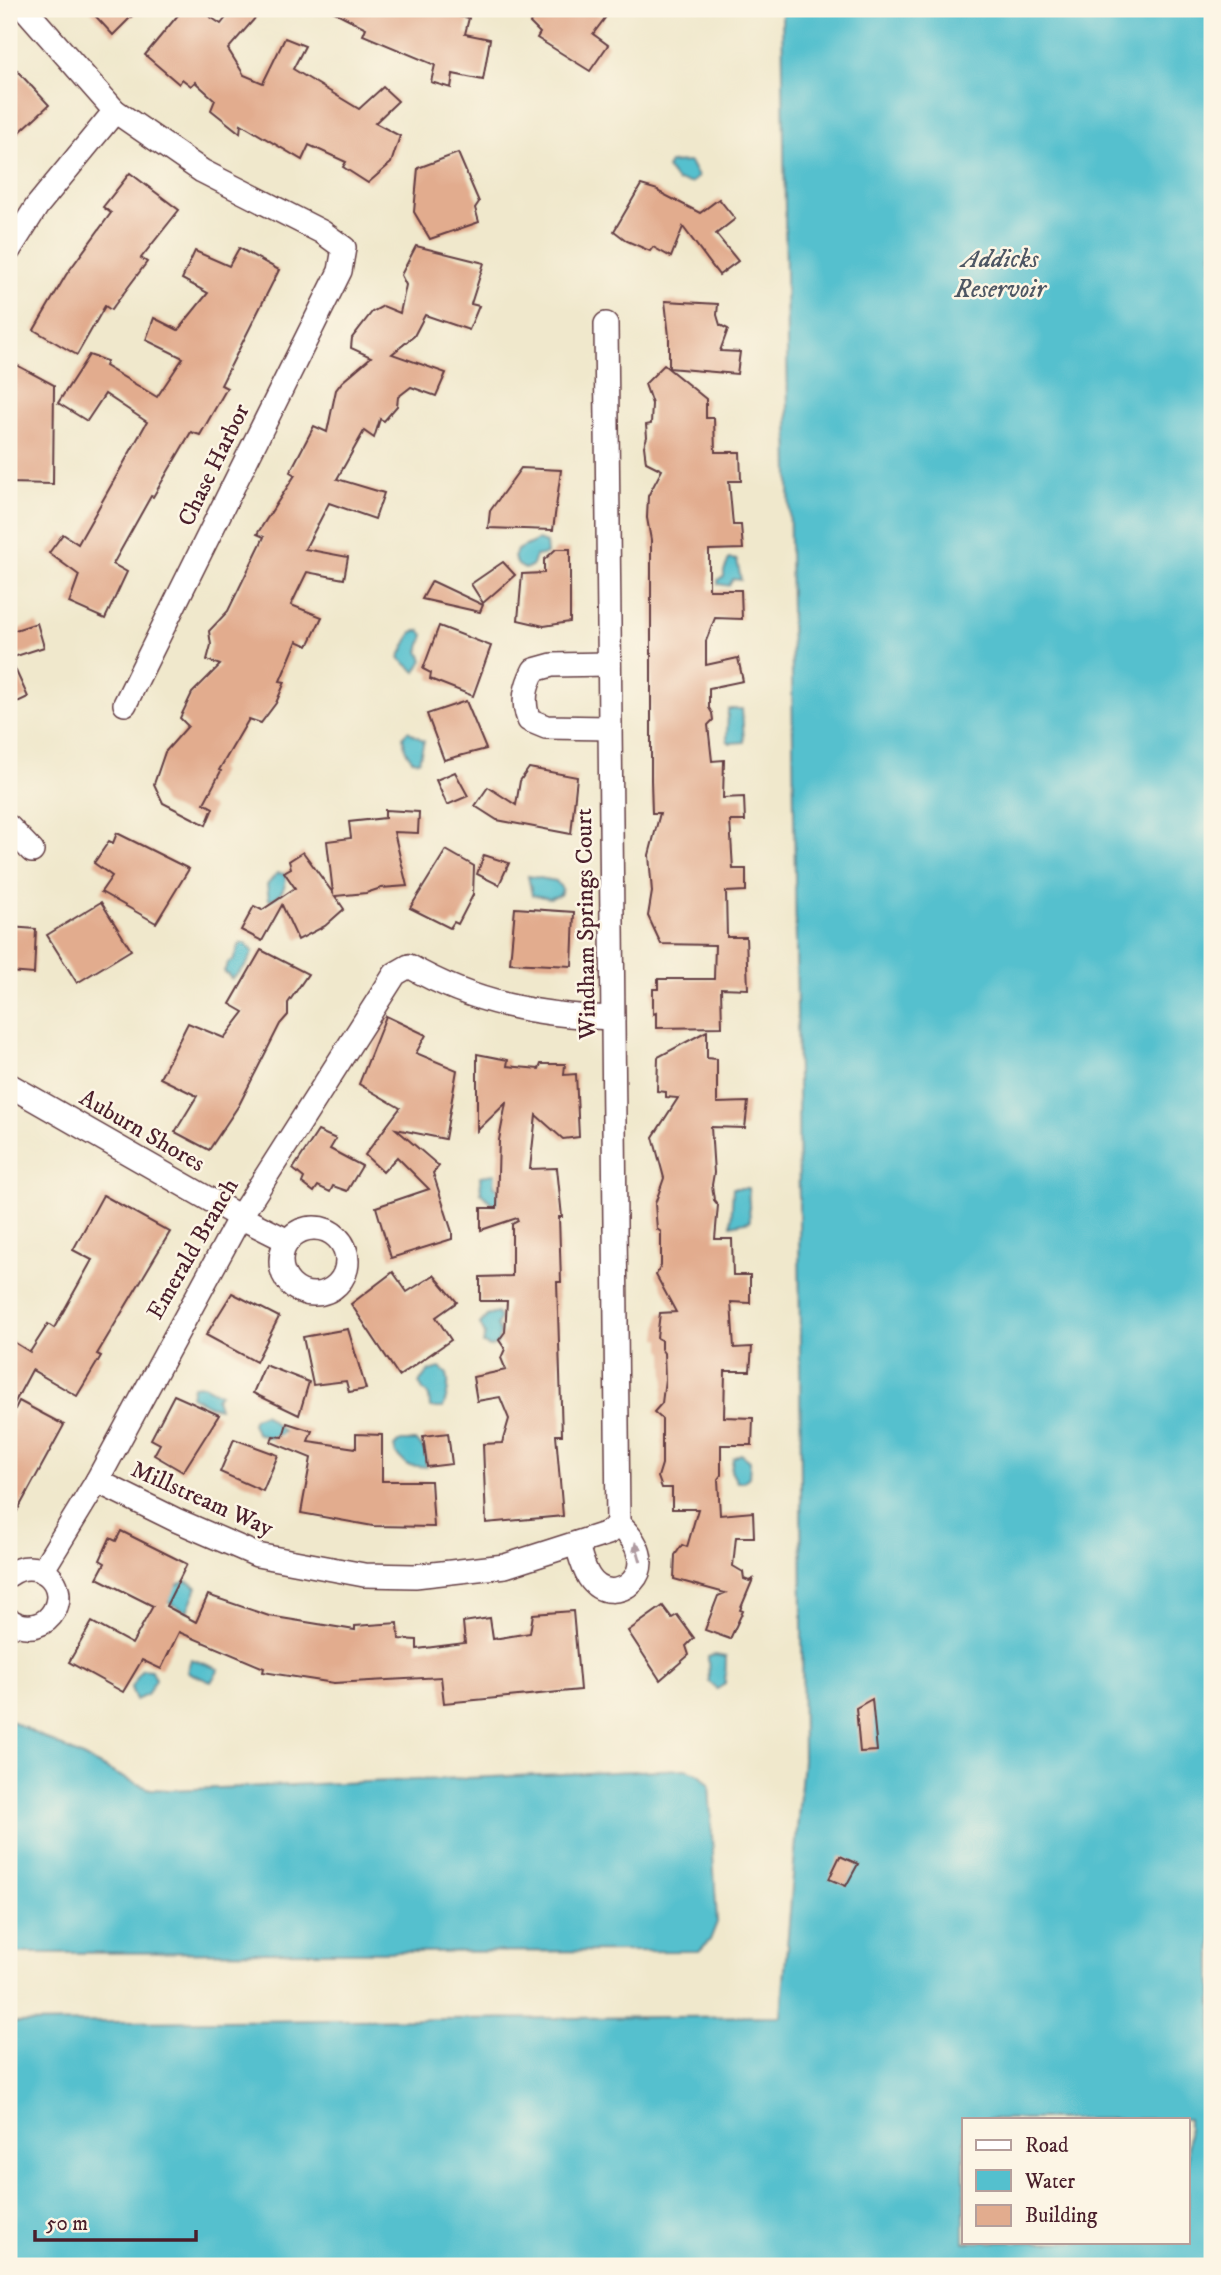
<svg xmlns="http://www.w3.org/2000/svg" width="1221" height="2275" font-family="'IM FELL DW Pica',serif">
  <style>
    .water { fill: #54c0ce; stroke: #4f707c; stroke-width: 2; fill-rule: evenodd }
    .building { fill: #e2ac8e }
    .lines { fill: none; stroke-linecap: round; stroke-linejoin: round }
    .minor-casing { stroke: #633d43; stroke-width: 26 }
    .minor { stroke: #fff; stroke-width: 23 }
    .oneway { fill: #ae9aa0 }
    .labels { text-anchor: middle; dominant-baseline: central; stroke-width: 5; stroke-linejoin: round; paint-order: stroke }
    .street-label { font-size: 24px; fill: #4a1f2b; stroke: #fcf5e5 }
    .water-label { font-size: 26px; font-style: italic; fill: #4e5764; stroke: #fcf5e5 }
  </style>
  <rect width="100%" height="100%" fill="#fcf5e5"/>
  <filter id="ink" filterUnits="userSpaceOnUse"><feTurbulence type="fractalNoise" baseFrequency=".0143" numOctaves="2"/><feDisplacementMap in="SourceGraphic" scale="14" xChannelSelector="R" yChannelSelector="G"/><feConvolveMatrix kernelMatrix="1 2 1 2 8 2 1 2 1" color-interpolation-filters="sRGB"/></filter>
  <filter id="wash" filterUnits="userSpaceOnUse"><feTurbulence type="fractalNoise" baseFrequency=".00686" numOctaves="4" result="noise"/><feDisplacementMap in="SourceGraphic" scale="28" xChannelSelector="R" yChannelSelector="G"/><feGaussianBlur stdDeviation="1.57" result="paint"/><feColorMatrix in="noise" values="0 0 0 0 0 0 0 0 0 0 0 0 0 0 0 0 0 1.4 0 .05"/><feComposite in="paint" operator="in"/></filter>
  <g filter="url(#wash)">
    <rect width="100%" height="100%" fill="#f0e8cc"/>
    <g class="water">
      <path d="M782,9H1212V2266H9V2023L781,2016L803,1760L798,1080ZM964,2119H1188V2242H964Z"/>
      <path d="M690,162L698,177L691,183L677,181L667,168L670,163Z"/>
      <path d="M538,540L546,543L547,554L536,556L533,565L525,569L518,565L514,558L517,550Z"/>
      <path d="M729,559L737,560L741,580L733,579L729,586L718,584V580L724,577V571Z"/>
      <path d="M420,630L424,635L419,651L423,660L416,672L399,658L412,632Z"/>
      <path d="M728,709H742L744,742L730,743L727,740Z"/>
      <path d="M408,731L424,741L419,761L412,760L405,749L403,736Z"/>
      <path d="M277,873L285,874C288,885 281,897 269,900L267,885Z"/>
      <path d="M528,876L556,881L562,889L560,895L550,898L532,895Z"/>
      <path d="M240,943H245L253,952L246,966L232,979L224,971L229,962L233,961Z"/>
      <path d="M495,1174L494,1186L502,1190V1202L493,1204L481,1193L480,1176Z"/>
      <path d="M733,1188H748L750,1221L731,1225Z"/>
      <path d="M497,1313L500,1318L497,1326L500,1333L497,1344L490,1347L483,1344L485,1334L480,1324L487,1316Z"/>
      <path d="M440,1368L447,1374C450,1386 447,1396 443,1408H430L429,1396L423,1390L419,1383L429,1371Z"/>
      <path d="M203,1385L220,1394L216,1398L219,1408L210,1406L191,1396L193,1386Z"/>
      <path d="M264,1414L284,1432L270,1438L256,1433L252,1423L254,1418Z"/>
      <path d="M401,1441H417L425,1451L427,1467L407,1465L396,1454L394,1447Z"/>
      <path d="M741,1454L750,1461L749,1477L743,1482H737L731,1471L733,1458Z"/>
      <path d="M186,1581L197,1587L187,1611L163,1600L168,1588Z"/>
      <path d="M715,1655L726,1657L725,1684L717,1689L709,1682L708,1657Z"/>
      <path d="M191,1659L219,1669L211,1682L187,1672Z"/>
      <path d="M142,1669L151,1670L156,1679L147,1695L136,1700L131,1688Z"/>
      <path d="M9,1720L126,1779L150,1789L169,1790L686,1769L700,1774L709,1784L717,1922L710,1940L699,1951L9,1953Z"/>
    </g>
    <g id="blocks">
      <g class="building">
        <path d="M89,9H139L113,35Z"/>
        <path d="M183,9H198L221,24L233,9H263L228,49L244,75L263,83L285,38L305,46L293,69L359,109L383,87L398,101L375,123L400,136L391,163L368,183L343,167L346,162L309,145L302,160L241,124L240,133L211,110L215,100L195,82L191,86L182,79L179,84L145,55Z"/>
        <path d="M329,9H421L469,18L465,34L490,39L483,80L453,74L451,88L431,82L435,65L363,35L366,28Z"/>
        <path d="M538,9H590L605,18L593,34L608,45L590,71L537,38L540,33L530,23Z"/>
        <path d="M9,62L49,105L9,142Z"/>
        <path d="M458,153L479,202L475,208L479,222L430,239L414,212L418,168Z"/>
        <path d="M130,173L179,210L141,258L147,262L111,310L105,306L77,355L34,330L66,275L111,213L103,207Z"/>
        <path d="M641,185L658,190L659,192L700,213L719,199L735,219L716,234L738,261L719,275L683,227L671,257L653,247L650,251L627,241L614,231Z"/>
        <path d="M416,246L484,263L471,304L479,306L469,330L425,315L414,336L392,354L446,373L436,396L411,387L398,397L397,406L384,421L380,419L374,438L364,431L337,479L384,493L375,519L329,503L305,549L348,557L344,579L307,572L291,605L322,617L308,646L297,641L280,681L285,682L276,703L261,723L249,719L219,770L221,771L204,803L213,808L206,825L163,803L154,784L165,752L188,726L180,718L192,693L220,665L207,660L211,645L209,631L228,611L264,537L257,534L295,475L290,472L314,426L327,432L336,390L342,382L371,357L351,348L352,338L372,312L383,306L400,313L406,285L401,275Z"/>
        <path d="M239,248L279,270L221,385L227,388L200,435L191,432L153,497L151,496L113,564L127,572L105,619L69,603L79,575L49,553L63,534L78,544L147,422L105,394L87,421L58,403L89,355L107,361L105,366L157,397L183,358L146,340L154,318L178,330L208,293L182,279L195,251L229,266Z"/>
        <path d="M665,301L718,304L717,315L720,325L728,329L720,351L740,352L737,374L669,368V336Z"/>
        <path d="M9,361L54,385L53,484L9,483Z"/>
        <path d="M664,365L706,399V418H714L715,452H740L741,481H729L733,525H741L743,549L709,550V590H741L742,619L715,618L706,641V665L738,658L743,681L709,688V708L712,713L713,720L708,725L712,761L724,760L723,798L744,797L745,821H730L733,869H746V891L726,892L727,937H746L748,989L721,988L722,1027L656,1028V1013L653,1014V989H658V979H714L715,945L661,944L648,916L652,892L649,855L660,813H652L651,780V540L647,518L648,496L662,470L646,462L644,446L647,437L646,425L651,424L652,404L645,384Z"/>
        <path d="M521,468L561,470L553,530L488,528L490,511Z"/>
        <path d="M556,549H570V622L544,626L518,620L522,574L544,573V560Z"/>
        <path d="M503,562L515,575L483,603L471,584Z"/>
        <path d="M432,581L483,605L480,612L422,599Z"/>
        <path d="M37,623L44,647L10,658L28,697L9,706V632Z"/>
        <path d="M439,626L491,646L473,696L430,679L431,673L423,669Z"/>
        <path d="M466,701L486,749L444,760L427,714Z"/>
        <path d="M529,768L577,777L571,834L497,820L475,806L488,787L516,805L520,781Z"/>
        <path d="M455,772L468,796L447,805L436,780Z"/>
        <path d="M385,810L419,812L418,833L394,832L407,886L381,888L366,893L335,896L344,909L325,926L298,940L282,905L262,941L241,930L254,906L262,910L295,888L284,872L291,868L289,861L303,852L333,893L327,841L351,838L349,822L385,818Z"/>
        <path d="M117,833L189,869L156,923L101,892L112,876L94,863L109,841L113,843Z"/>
        <path d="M446,850L474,866L473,895L458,924L454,922L450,928L410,908Z"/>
        <path d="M484,855L509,863L499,885L477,874Z"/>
        <path d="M101,902L131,950L77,983L47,935Z"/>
        <path d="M515,908L574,912L572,966L510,963Z"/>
        <path d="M9,927L36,929L34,974L9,972Z"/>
        <path d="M261,950L308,974L288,1003V1015L280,1024L239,1105L209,1150L175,1132L197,1096L160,1078L188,1023L224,1038L244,1012L230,1004Z"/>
        <path d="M386,1016L426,1035L416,1053L457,1070L445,1139L396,1129L439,1166L433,1173L452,1232V1239L391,1258L376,1207L429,1189L397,1157L383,1172L365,1155L400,1108L359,1084Z"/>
        <path d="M707,1031V1058L717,1059V1103L748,1102L745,1128L711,1127L714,1173L712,1185L714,1200L718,1205L715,1239H732L733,1275H750V1303L731,1302L734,1348L752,1347L750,1371H725L724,1417L753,1418L752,1445H721V1475L718,1479L720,1515L753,1512L754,1537H736L733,1566L743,1572L744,1579L749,1581L753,1579L740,1610L743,1611L730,1639L705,1630L718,1596L725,1593L674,1579L675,1555L682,1545L687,1547L698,1509H672V1488H662L658,1477L662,1464V1419L654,1412L662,1403L665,1379L664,1353L661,1349V1340L657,1338L660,1313L676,1312L656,1275L661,1266V1232L657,1229L655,1204L664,1178L653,1137L678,1098L666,1097V1092L657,1091L658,1057Z"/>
        <path d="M477,1054L508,1060L507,1066L539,1069L541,1064H565L564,1075L576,1074L579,1137L563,1139L536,1115L530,1169L557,1168L562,1217H559L561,1282H557L562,1435H556L563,1516L486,1523L483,1444L502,1443L509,1419L500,1397L477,1401L473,1377L506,1370L501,1358L505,1349L499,1340L505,1332L507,1301H480V1277L512,1276V1224L518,1221L517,1218L481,1230V1208H497L499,1140L506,1103L477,1131Z"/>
        <path d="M318,1131L336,1139L330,1149L362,1166L347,1191L333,1186L330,1192L318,1186L314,1192L302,1183L304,1178L293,1169Z"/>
        <path d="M103,1195L170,1232L97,1354L101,1356L77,1396L32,1370L9,1413V1339L30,1352L48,1324L54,1328L92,1260L73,1250Z"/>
        <path d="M393,1272L407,1292L434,1275L457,1302L436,1317L451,1340L399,1376L351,1304Z"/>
        <path d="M232,1293L279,1317L256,1362L206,1335Z"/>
        <path d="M348,1329L366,1389L349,1392L346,1381L313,1385L303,1337Z"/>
        <path d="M265,1365L309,1382L299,1415L253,1393Z"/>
        <path d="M174,1395L219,1415L183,1472L154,1455L160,1444L151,1439Z"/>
        <path d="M19,1401L64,1425L9,1526V1421Z"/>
        <path d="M287,1423L312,1431L308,1441L356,1448V1434L382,1435V1481H431L434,1527L373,1526L301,1513L311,1458L271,1442L273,1436L283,1437Z"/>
        <path d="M448,1433L452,1464L427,1467L423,1436Z"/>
        <path d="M234,1439L278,1455L263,1491L220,1472Z"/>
        <path d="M121,1531L187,1564L166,1606L196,1622L208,1595L269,1616L355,1630V1626L398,1623L399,1639L417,1640V1649L465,1643L463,1622L490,1618L493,1639L530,1633L533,1614L573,1611L580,1690L444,1703L441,1677L334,1683L263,1672L264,1668L179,1632L161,1669L142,1660L123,1692L69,1662L92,1622L132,1644L153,1606L97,1578L105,1563L100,1560L110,1538L116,1541Z"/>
        <path d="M663,1606L672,1618L677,1615L694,1638L686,1646L689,1655L660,1680L628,1631Z"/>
        <path d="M872,1699L877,1751L860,1752L856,1708Z"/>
        <path d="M840,1856L858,1864L846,1886L829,1879Z"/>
      </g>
    </g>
  </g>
  <g filter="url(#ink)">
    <use href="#blocks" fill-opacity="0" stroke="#633d43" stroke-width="2"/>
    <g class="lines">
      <g class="minor-casing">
        <g id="minor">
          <path d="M25,9L115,111L202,171L322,232L344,248L340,271L125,704"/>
          <path d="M9,250L37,206L115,111"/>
          <path d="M606,324L618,1524"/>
          <path d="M609,664L552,665L534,670C525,687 522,702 529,720L546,727L610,728"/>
          <path d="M9,827L32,851"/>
          <path d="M9,1085L240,1217L288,1241"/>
          <circle cx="314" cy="1261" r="33"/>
          <path d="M97,1481L176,1520L257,1555L364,1575L415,1576L505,1566L608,1533L618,1524"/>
          <path d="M577,1545C580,1555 583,1568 589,1577C612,1613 672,1570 618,1524"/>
          <path d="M42,1571L97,1481L240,1217L395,974L409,966C475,1004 537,1015 613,1018"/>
          <path d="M9,1575C18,1568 29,1566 40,1570C78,1587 50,1645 9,1620"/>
        </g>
      </g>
      <use href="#minor" class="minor"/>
    </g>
    <defs><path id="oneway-solid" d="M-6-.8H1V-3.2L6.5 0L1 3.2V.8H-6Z" transform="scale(1.75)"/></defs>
    <use class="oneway" href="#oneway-solid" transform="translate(638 1552) rotate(-106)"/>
  </g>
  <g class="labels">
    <g class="street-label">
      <text transform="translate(214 465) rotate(-64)">Chase Harbor</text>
      <text transform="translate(586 924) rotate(-91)">Windham Springs Court</text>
      <text transform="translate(142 1131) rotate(30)">Auburn Shores</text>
      <text transform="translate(193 1249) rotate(-60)">Emerald Branch</text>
      <text transform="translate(202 1499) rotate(24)">Millstream Way</text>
    </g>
    <g class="water-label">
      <text x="1000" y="259">Addicks<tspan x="1000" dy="30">Reservoir</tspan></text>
    </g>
  </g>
  <rect width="1221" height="2275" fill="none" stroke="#fcf5e5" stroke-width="35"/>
  <rect x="962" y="2118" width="228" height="126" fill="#fcf5e5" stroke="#b59f9b" stroke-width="2"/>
  <rect x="976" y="2140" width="35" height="10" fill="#ffffff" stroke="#b59f9b" stroke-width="2"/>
  <text x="1025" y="2152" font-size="21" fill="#4a1f2b">Road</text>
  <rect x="976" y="2170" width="35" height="21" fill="#54c0ce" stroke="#b59f9b" stroke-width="2"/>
  <text x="1025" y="2188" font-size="21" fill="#4a1f2b">Water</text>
  <rect x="976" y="2205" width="35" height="21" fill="#e2ac8e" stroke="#b59f9b" stroke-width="2"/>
  <text x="1025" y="2222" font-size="21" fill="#4a1f2b">Building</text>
  <path d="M35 2230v10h161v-10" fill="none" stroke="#4a1f2b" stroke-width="3.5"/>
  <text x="46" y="2230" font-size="21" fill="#4a1f2b" stroke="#fcf5e5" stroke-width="5" paint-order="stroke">50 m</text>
</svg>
